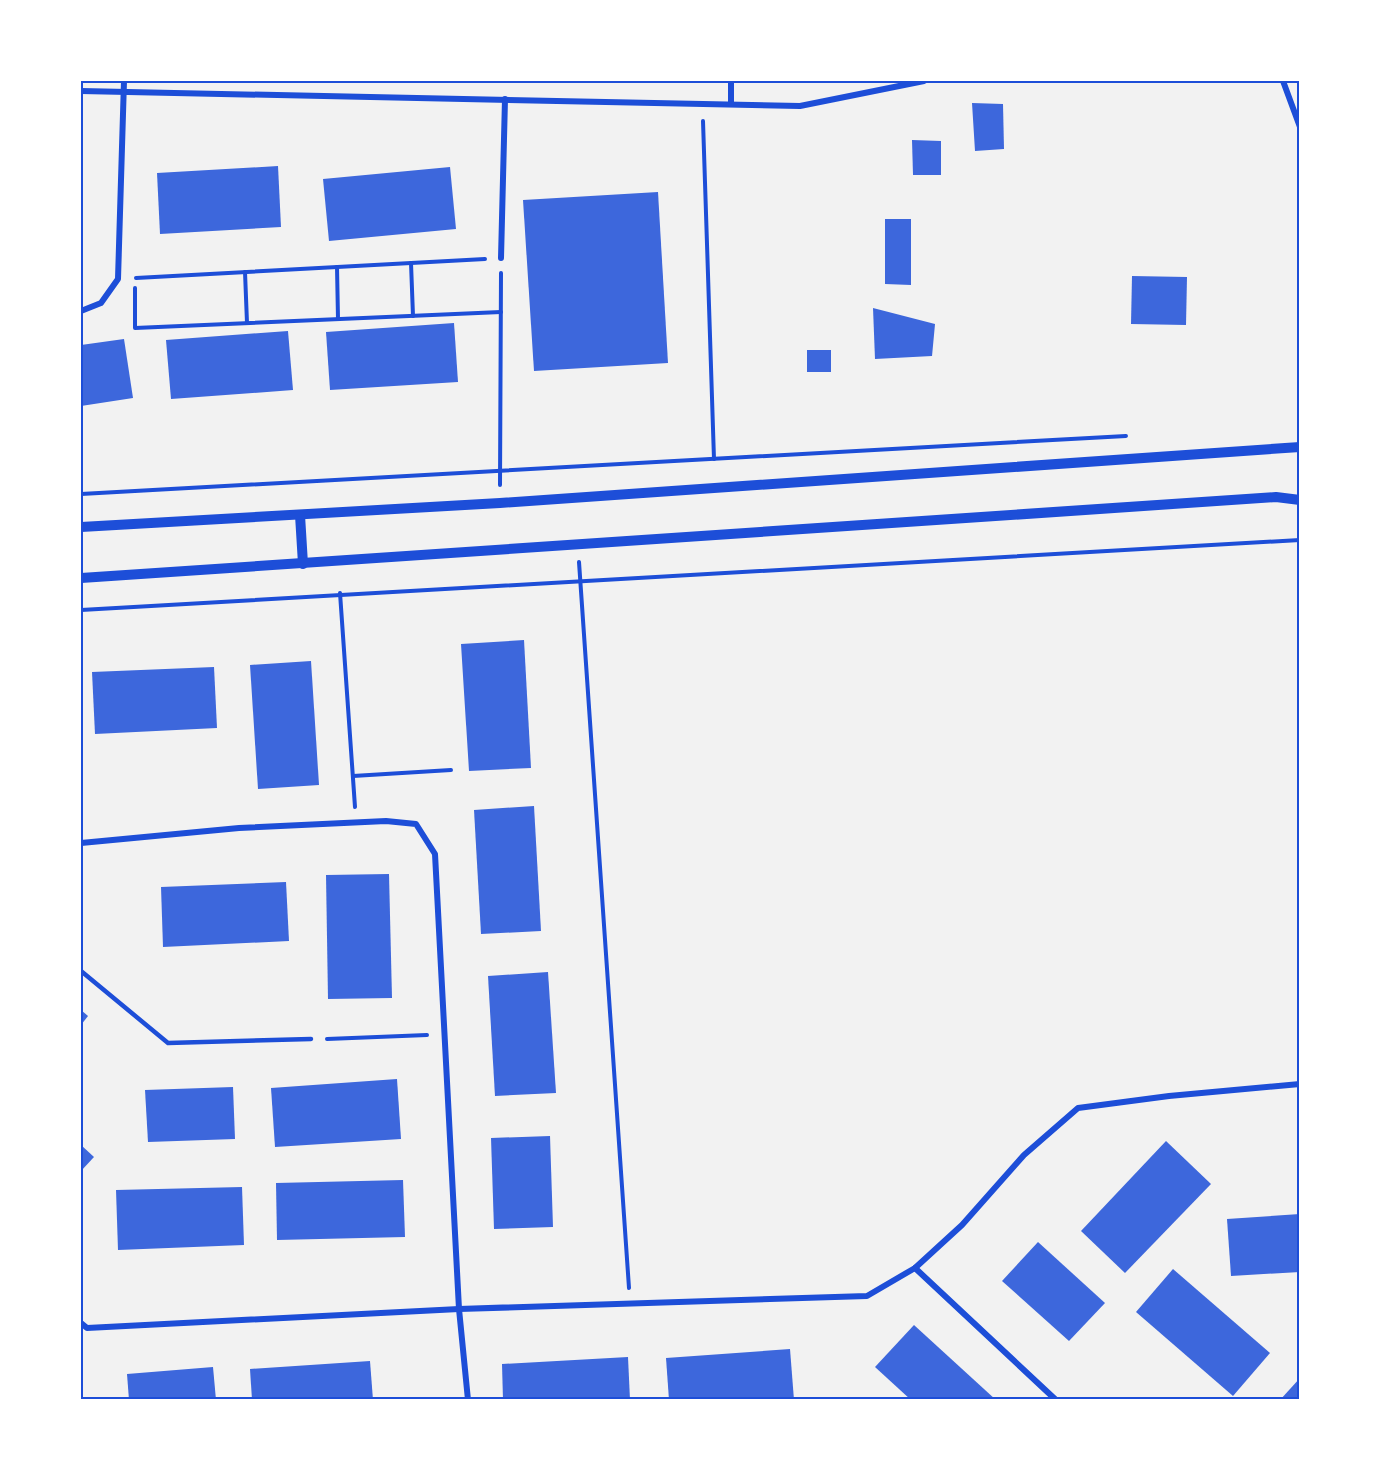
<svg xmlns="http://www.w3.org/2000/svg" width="1381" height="1481" font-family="Cabin,sans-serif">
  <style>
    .building { fill: #3d67dc }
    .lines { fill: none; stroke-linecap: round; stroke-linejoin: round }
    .path { stroke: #1d4ed8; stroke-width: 4 }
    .service { stroke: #1d4ed8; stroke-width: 4.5 }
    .minor { stroke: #1d4ed8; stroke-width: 6 }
    .tertiary { stroke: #1d4ed8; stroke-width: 10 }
    .neatline { fill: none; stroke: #1d4ed8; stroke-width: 2 }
  </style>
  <rect width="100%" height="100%" fill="#f2f2f2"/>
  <g class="building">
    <path d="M972,103L1003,104L1004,149L975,151Z"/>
    <path d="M912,140L941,141V175H913Z"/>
    <path d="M278,166L281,227L160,234L157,173Z"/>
    <path d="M450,167L456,229L329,241L323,179Z"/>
    <path d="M658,192L668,363L534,371L523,200Z"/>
    <path d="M885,219H911V285L885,284Z"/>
    <path d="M1132,276L1187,277L1186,325L1131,324Z"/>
    <path d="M873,308L935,324L932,356L875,359Z"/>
    <path d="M454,323L458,382L330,390L326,332Z"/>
    <path d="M288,331L293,390L171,399L166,340Z"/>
    <path d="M124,339L133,398L81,406V345Z"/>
    <rect x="807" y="350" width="24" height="22"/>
    <path d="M524,640L531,768L469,771L461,644Z"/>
    <path d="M311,661L319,785L258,789L250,665Z"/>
    <path d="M214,667L217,728L95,734L92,672Z"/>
    <path d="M534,806L541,931L481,934L474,810Z"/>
    <path d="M389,874L392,998L328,999L326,875Z"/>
    <path d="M286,882L289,941L163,947L161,887Z"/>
    <path d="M548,972L556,1093L495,1096L488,976Z"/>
    <path d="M81,1010L88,1016L81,1025Z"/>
    <path d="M397,1079L401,1139L275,1147L271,1088Z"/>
    <path d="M233,1087L235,1139L148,1142L145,1090Z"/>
    <path d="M550,1136L553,1227L494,1229L491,1138Z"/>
    <path d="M1166,1141L1211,1184L1125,1273L1081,1231Z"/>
    <path d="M81,1145L94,1157L81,1171Z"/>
    <path d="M403,1180L405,1237L277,1240L276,1183Z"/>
    <path d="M242,1187L244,1245L118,1250L116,1190Z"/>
    <path d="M1300,1214V1272L1231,1276L1227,1219Z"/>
    <path d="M1038,1242L1105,1303L1069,1341L1002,1281Z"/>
    <path d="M1173,1269L1270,1353L1233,1396L1136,1312Z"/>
    <path d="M914,1325L996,1400H911L875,1367Z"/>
    <path d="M790,1349L794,1400H669L666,1358Z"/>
    <path d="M628,1357L630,1400H503L502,1364Z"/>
    <path d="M370,1361L373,1400H252L250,1369Z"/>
    <path d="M213,1367L216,1400H129L127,1374Z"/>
    <path d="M1300,1378V1400H1280Z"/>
  </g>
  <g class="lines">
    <g class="path">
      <path d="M703,121L714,459"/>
      <path d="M411,263L413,316"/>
      <path d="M337,267L338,319"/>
      <path d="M245,272L247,323"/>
      <path d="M136,278L485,259"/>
      <path d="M135,288V328L501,312"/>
      <path d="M500,485L501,273"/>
      <path d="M81,494L1126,436"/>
      <path d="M579,562L629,1288"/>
      <path d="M340,593L355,807"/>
      <path d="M81,610L1300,540"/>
      <path d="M353,776L451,770"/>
      <path d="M327,1039L427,1035"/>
    </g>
    <path class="service" d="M81,971L168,1043L311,1039"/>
    <g class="minor">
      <path d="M731,81V104"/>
      <path d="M1283,81L1300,127"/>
      <path d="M81,91L800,106L924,81"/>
      <path d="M501,258L505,99"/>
      <path d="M81,311L101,303L118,279L124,81"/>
      <path d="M81,843L239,828L386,821L416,824L435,854L459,1309L468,1400"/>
      <path d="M915,1268L1056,1400"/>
      <path d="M81,1323L87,1328L459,1309L867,1296L915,1268L962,1225L1024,1155L1078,1108L1169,1096L1300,1084"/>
    </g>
    <g class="tertiary">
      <path d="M300,515L303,564"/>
      <path d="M81,527L500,503L1300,447"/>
      <path d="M81,578L1276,497L1300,500"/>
    </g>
  </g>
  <rect width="1381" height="1481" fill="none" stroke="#ffffff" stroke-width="165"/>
  <rect x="82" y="82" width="1216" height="1316" class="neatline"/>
</svg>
